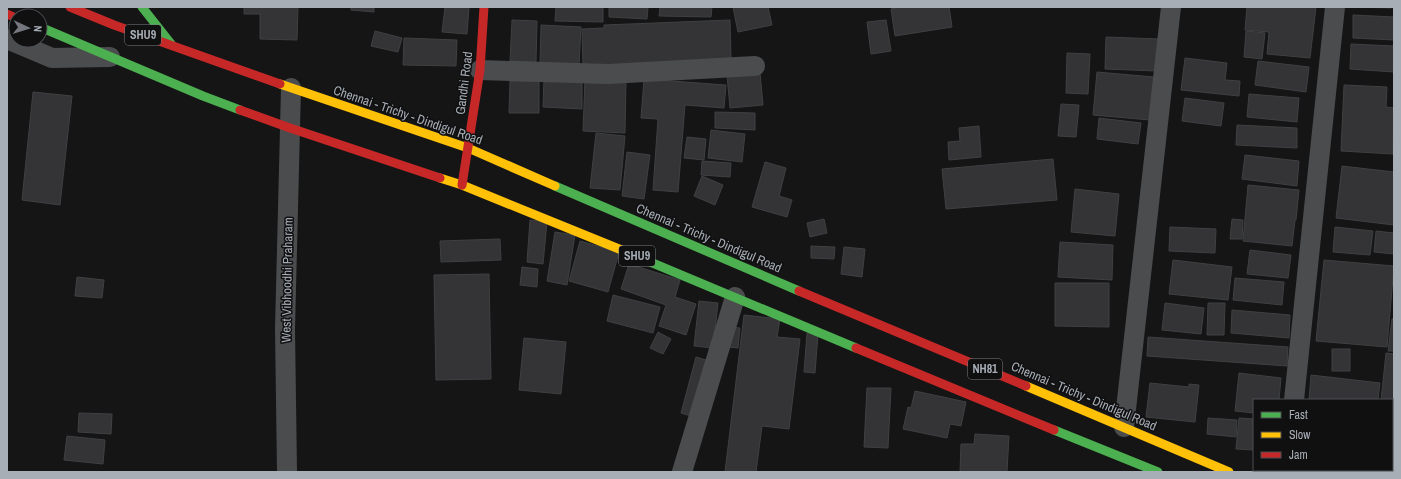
<svg xmlns="http://www.w3.org/2000/svg" width="1401" height="479" font-family="'Archivo Narrow',sans-serif">
  <style>
    .building { fill: #343436; stroke: #3e4042 }
    .lines { fill: none; stroke-linecap: round; stroke-linejoin: round }
    .street { stroke: #4a4c4e; stroke-width: 20 }
    .fast { stroke: #4caf50; stroke-width: 9 }
    .slow { stroke: #ffc107; stroke-width: 9 }
    .jam { stroke: #c62828; stroke-width: 9 }
    .labels { text-anchor: middle; dominant-baseline: central; stroke-width: 3; stroke-linejoin: round; paint-order: stroke }
    .shield { fill: #101011; stroke: #7a7f84; stroke-width: 1 }
    .shield-label { font-size: 12px; font-weight: bold; fill: #a7aeb6 }
    .street-label { font-size: 13px; fill: #a7aeb6; stroke: #101011 }
  </style>
  <rect width="100%" height="100%" fill="#151516"/>
  <g class="building">
    <path d="M244,7H298L297,40L260,39V14H244Z"/>
    <path d="M351,7H374V12L351,10Z"/>
    <path d="M445,7H469L467,34L442,32Z"/>
    <path d="M556,7H603V22L555,21Z"/>
    <path d="M609,7H648L647,19L609,17Z"/>
    <path d="M660,7H712L711,17L659,16Z"/>
    <path d="M733,7H768L772,25L738,32Z"/>
    <path d="M901,7H949L952,27L895,36L891,9Z"/>
    <path d="M1247,7H1316L1310,58L1267,54L1269,32L1245,30Z"/>
    <path d="M1355,7H1391V8Z"/>
    <path d="M1353,15L1394,17V40L1353,38Z"/>
    <path d="M512,20L537,21L536,62L510,61Z"/>
    <path d="M730,20L731,59L583,67L582,29L604,28V25Z"/>
    <path d="M886,20L891,51L871,54L867,22Z"/>
    <path d="M541,25L581,27L579,66L540,64Z"/>
    <path d="M375,31L402,38L398,52L371,46Z"/>
    <path d="M1246,31L1265,33L1262,59L1244,57Z"/>
    <path d="M1106,37L1159,39L1157,71L1105,69Z"/>
    <path d="M404,38L457,40L456,66L403,65Z"/>
    <path d="M1351,44L1394,46V72L1350,69Z"/>
    <path d="M1067,53L1090,54L1088,94L1066,93Z"/>
    <path d="M1185,58L1227,63L1225,80L1240,81L1239,96L1181,90Z"/>
    <path d="M1258,61L1309,67L1306,92L1255,85Z"/>
    <path d="M1097,72L1154,77L1150,120L1093,115Z"/>
    <path d="M760,73L763,105L730,108L727,75Z"/>
    <path d="M544,79L582,81V109L543,107Z"/>
    <path d="M585,79L626,80L625,133L583,131Z"/>
    <path d="M644,79L726,85L724,108L685,105L678,192L653,190L658,119L641,118Z"/>
    <path d="M510,81H539V113H509Z"/>
    <path d="M1344,85L1387,87L1386,107L1394,108L1393,154L1341,151Z"/>
    <path d="M33,92L72,96L60,205L22,200Z"/>
    <path d="M1249,94L1299,98L1297,122L1247,117Z"/>
    <path d="M1185,98L1224,103L1221,126L1182,121Z"/>
    <path d="M1061,104L1079,105L1076,137L1058,136Z"/>
    <path d="M715,112L755,113V130L715,128Z"/>
    <path d="M1099,118L1141,123L1138,144L1097,139Z"/>
    <path d="M1237,125L1297,128V148L1236,145Z"/>
    <path d="M979,126L981,157L949,160L948,142L960,141L959,128Z"/>
    <path d="M711,130L745,134L742,162L708,158Z"/>
    <path d="M596,133L625,136L620,190L590,188Z"/>
    <path d="M687,137L706,139L704,160L684,158Z"/>
    <path d="M627,152L650,155L644,199L622,196Z"/>
    <path d="M1245,155L1299,161L1297,186L1242,179Z"/>
    <path d="M1053,159L1057,200L946,209L942,169Z"/>
    <path d="M702,161L731,163L730,177L701,175Z"/>
    <path d="M765,162L786,168L779,196L792,200L787,217L752,207Z"/>
    <path d="M1342,166L1394,172V225L1336,218Z"/>
    <path d="M702,176L723,185L715,205L694,196Z"/>
    <path d="M1248,185L1299,190L1296,220H1295L1292,246L1243,241Z"/>
    <path d="M1075,189L1119,194L1115,236L1071,232Z"/>
    <path d="M824,219L827,233L810,237L807,223Z"/>
    <path d="M1232,219L1243,220L1242,239H1230Z"/>
    <path d="M530,220L547,222L543,264L527,262Z"/>
    <path d="M1170,227L1216,229L1215,253L1169,251Z"/>
    <path d="M1335,227L1373,231L1370,255L1333,252Z"/>
    <path d="M1376,231L1394,233V254L1374,252Z"/>
    <path d="M555,232L575,235L567,285L547,281Z"/>
    <path d="M500,239L501,260L441,262L440,241Z"/>
    <path d="M580,241L619,252L608,292L569,281Z"/>
    <path d="M1060,242L1113,245L1112,280L1058,277Z"/>
    <path d="M811,246L835,247L834,259L811,258Z"/>
    <path d="M844,247L865,249L862,277L841,274Z"/>
    <path d="M1250,250L1291,255L1288,278L1247,274Z"/>
    <path d="M1173,260L1232,267L1228,300L1169,294Z"/>
    <path d="M1324,260L1394,266L1387,347L1316,341Z"/>
    <path d="M629,264L680,280L675,297L696,304L686,335L659,326L666,305L621,289Z"/>
    <path d="M522,267L538,269L537,287L520,285Z"/>
    <path d="M489,274L491,379L436,380L434,275Z"/>
    <path d="M77,277L104,280L102,298L75,296Z"/>
    <path d="M1235,278L1284,282L1282,305L1233,300Z"/>
    <path d="M1055,283H1109V327L1055,326Z"/>
    <path d="M613,295L660,307L653,333L607,321Z"/>
    <path d="M699,301L718,303L713,348L694,346Z"/>
    <path d="M1165,303L1204,308L1201,334L1162,330Z"/>
    <path d="M1208,303H1225L1224,335H1207Z"/>
    <path d="M1232,310L1290,315L1289,338L1231,333Z"/>
    <path d="M744,315L780,319L777,337L800,339L789,429L762,426L756,472H725Z"/>
    <path d="M1392,319H1394V351H1388Z"/>
    <path d="M730,327L740,328L738,348L728,347Z"/>
    <path d="M658,332L671,339L663,354L650,348Z"/>
    <path d="M807,333L818,334L815,373L804,372Z"/>
    <path d="M1148,337L1288,347L1287,366L1147,356Z"/>
    <path d="M524,338L566,342L561,394L519,390Z"/>
    <rect x="1332" y="349" width="18" height="22"/>
    <path d="M1386,353L1394,354V455H1392V400H1381Z"/>
    <path d="M696,357L706,360L691,416L681,413Z"/>
    <path d="M1239,373L1281,378L1279,400H1254V413L1235,411Z"/>
    <path d="M1311,375L1380,383L1378,400H1309Z"/>
    <path d="M1150,383L1189,387V384L1199,385L1195,422L1146,417Z"/>
    <path d="M867,388H891L888,448L864,447Z"/>
    <path d="M915,391L966,402L961,426L950,424L947,438L903,429L908,407L911,408Z"/>
    <path d="M79,413L112,414L111,434L78,432Z"/>
    <path d="M1208,418L1237,420L1236,437L1207,434Z"/>
    <path d="M1239,418L1254,419V450L1236,449Z"/>
    <path d="M975,434L1009,436L1007,472H960L961,444H974Z"/>
    <path d="M67,436L105,440L103,464L64,460Z"/>
    <path d="M1392,461H1394V472H1378V470H1392Z"/>
  </g>
  <g class="lines">
    <g class="street">
      <path d="M7,39L52,58L110,57"/>
      <path d="M480,70L608,74L755,66"/>
      <path d="M1294,400L1335,7"/>
      <path d="M1124,427L1171,7"/>
      <path d="M287,472L285,329L291,88"/>
      <path d="M682,472L735,297"/>
      <path d="M1286,472V470"/>
    </g>
    <g class="fast">
      <path d="M142,7L172,45"/>
      <path d="M40,27L203,96L240,110"/>
      <path d="M555,186L799,291"/>
      <path d="M624,251L856,348"/>
      <path d="M1054,430L1158,472"/>
    </g>
    <g class="slow">
      <path d="M280,84L468,148L555,186"/>
      <path d="M440,178L462,185L624,251"/>
      <path d="M1026,386L1229,472"/>
    </g>
    <g class="jam">
      <path d="M70,7L114,25L280,84"/>
      <path d="M7,14L16,18"/>
      <path d="M240,110L290,128L440,178"/>
      <path d="M462,185L480,70L484,7"/>
      <path d="M799,291L1026,386"/>
      <path d="M856,348L1054,430"/>
    </g>
  </g>
  <g class="labels">
    <g class="shield">
      <rect x="125" y="25" width="36" height="20" rx="3"/>
      <rect x="619" y="246" width="36" height="20" rx="3"/>
      <rect x="968" y="359" width="34" height="20" rx="3"/>
    </g>
    <g class="shield-label">
      <text x="143" y="35">SHU9</text>
      <text x="637" y="256">SHU9</text>
      <text x="985" y="369">NH81</text>
    </g>
    <g class="street-label">
      <text transform="translate(464 83) rotate(-83)">Gandhi Road</text>
      <text transform="translate(408 115) rotate(19)">Chennai - Trichy - Dindigul Road</text>
      <text transform="translate(709 238) rotate(23)">Chennai - Trichy - Dindigul Road</text>
      <text transform="translate(287 280) rotate(-89)">West Vibhoodhi Praharam</text>
      <text transform="translate(1084 396) rotate(23)">Chennai - Trichy - Dindigul Road</text>
    </g>
  </g>
  <rect width="1401" height="479" fill="none" stroke="#a7aeb6" stroke-width="16"/>
  <rect x="1253" y="399" width="140" height="72" fill="#101011" stroke="#4c4f53"/>
  <rect x="1261" y="412" width="20" height="6" fill="#4caf50" stroke="#4c4f53"/>
  <text x="1289" y="419" font-size="12" fill="#a7aeb6">Fast</text>
  <rect x="1261" y="432" width="20" height="6" fill="#ffc107" stroke="#4c4f53"/>
  <text x="1289" y="439" font-size="12" fill="#a7aeb6">Slow</text>
  <rect x="1261" y="452" width="20" height="6" fill="#c62828" stroke="#4c4f53"/>
  <text x="1289" y="459" font-size="12" fill="#a7aeb6">Jam</text>
  <g transform="translate(28 28) rotate(94)"><circle r="19" fill="#101011" stroke="#4c4f53"/>
  <path d="M0-3L7 15L0 10L-7 15Z" fill="#74787e"/>
  <text y="-6" font-size="11" font-weight="bold" text-anchor="middle" fill="#a7aeb6">N</text>
  </g>
</svg>
